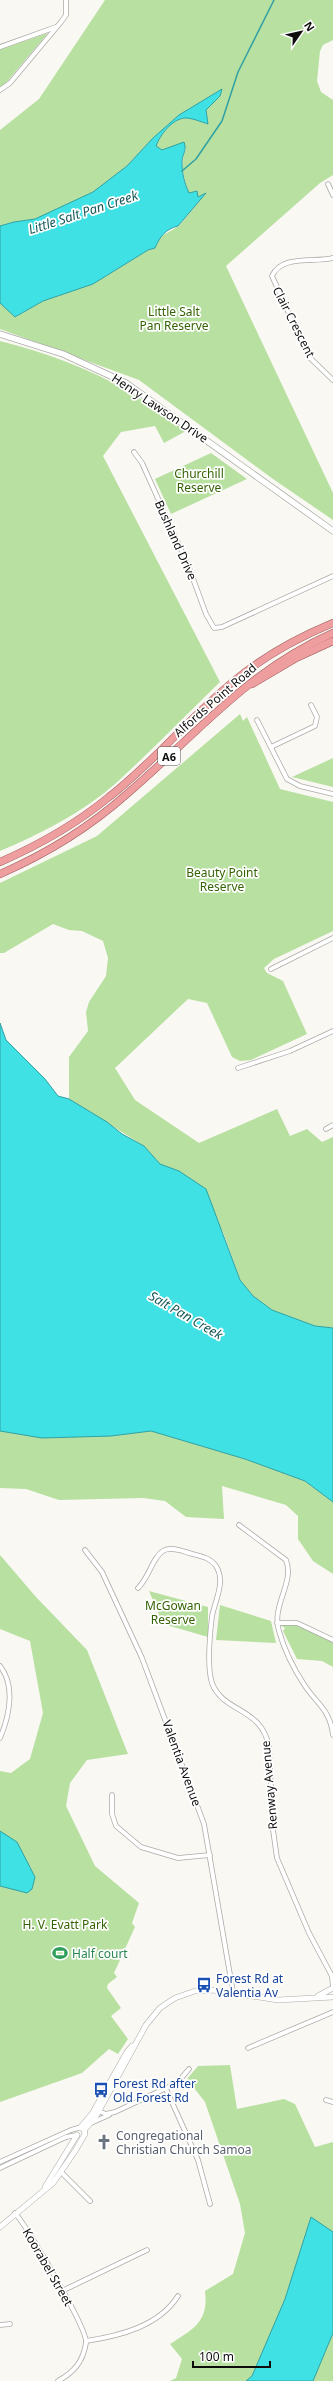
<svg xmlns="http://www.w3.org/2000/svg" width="333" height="2381" font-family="'Noto Sans',sans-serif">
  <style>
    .green { fill: #b8e0a1 }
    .water { fill: #3fe1e4; stroke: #30a1a3 }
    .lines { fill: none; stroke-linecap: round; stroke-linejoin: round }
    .stream { stroke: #30a1a3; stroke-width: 1.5 }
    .minor-casing { stroke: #adaba7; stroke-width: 5.5 }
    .tertiary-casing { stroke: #adaba7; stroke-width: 6 }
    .secondary-casing { stroke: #adaba7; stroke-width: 7 }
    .trunk-casing { stroke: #9d5b5c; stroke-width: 8 }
    .minor { stroke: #fff; stroke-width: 4 }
    .tertiary { stroke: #fff; stroke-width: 5 }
    .secondary { stroke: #fff; stroke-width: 5.5 }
    .trunk { stroke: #ee9e9f; stroke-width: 7 }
    .labels { text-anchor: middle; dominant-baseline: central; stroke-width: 3.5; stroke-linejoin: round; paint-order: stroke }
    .shield { fill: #fff; stroke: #565655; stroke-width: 1 }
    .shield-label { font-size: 11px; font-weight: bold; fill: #0e0d0c }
    .park-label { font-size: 12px; fill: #346304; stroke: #fff }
    .street-label { font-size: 12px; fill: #0e0d0c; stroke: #fff }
    .leisure-label { font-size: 12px; fill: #27864d; stroke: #fff; text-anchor: start }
    .transit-label { font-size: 12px; fill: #164399; stroke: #fff; text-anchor: start }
    .worship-label { font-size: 12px; fill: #5b616d; stroke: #fff; text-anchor: start }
    .water-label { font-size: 13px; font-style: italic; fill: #175859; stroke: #fff }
  </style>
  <rect width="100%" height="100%" fill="#faf8f3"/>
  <g class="green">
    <path d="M105,0H333V40L323,45L320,51L317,81L321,92L333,100V175L320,183L226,266L333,493V520L273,479L139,380L0,329V303L16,317L43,301L93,284L148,250L155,248L160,237L179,226L205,194L197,197L196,191L189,193C183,177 180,164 186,148L162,150L155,147C160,136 172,118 186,118C193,118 201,122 208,124L206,110L220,96L221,90L179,115L153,138L127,166L93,193L35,219L14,222L0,226V130L39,99Z"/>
    <path d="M48,33L5,84L0,87V49Z"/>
    <path d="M0,341C45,352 91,369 131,393C150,404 168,419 186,431L164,443L155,426L121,432L103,456L220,682C185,716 151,751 115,784C82,813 40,834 0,851Z"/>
    <path d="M211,453L247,479L171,514L155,479Z"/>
    <path d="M240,714L243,721L247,717L280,789L333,802V931L274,959L264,968L267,973L283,981L307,1034L251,1060L240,1061L232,1057L207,1003L188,999L115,1068L135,1100L199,1143L277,1109L290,1136L307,1129L322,1142L333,1137V1328L315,1326L272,1310L253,1296L240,1280L223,1232L179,1171L160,1164L144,1146L69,1099V1057L88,1031L86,1012L89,1002L106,976L108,958L103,941L82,931L69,930L53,924L4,953H0V883L97,836Z"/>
    <path d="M333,758V787L292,777Z"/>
    <path d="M0,1431L111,1436L151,1431L245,1459L305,1481L333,1502V1574L313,1561L298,1539V1516L286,1505L222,1486L224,1519L186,1517L165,1501L143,1498L59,1500L26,1489L0,1488Z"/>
    <path d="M0,1555L36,1597L87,1650L128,1754L87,1760L70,1783L66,1806L95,1866L139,1903L132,1923L135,1927L114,1973L117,1977L108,1984L107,1988L121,2008L111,2016L128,2039L118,2054L109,2049L82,2073L0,2102V1771L11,1773L30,1759L43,1713L30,1641L0,1629Z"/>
    <path d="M149,1591L208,1607V1637L163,1624Z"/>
    <path d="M220,1605L271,1621L276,1643L216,1640Z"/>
    <path d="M292,1622L333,1640V1667L322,1661L297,1659L283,1631L285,1628L277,1623Z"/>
    <path d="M230,2065L237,2109L284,2099L295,2104L315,2147L333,2142V2381H170L176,2378L182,2359L170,2344C193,2329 209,2322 205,2291L233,2274L245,2233L240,2204L205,2102L187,2079L198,2066Z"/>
  </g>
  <g class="water">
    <path d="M222,89L220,96L206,110L208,124C202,122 192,118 185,118C172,119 160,135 156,146L162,150L184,142C187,150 183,153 182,161C182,173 184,182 189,193L197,191L198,197L206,193L178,226C166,229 160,236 155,248L148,250L93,284L43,301L15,317L0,303V226L14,222L35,219L93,192L127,166L153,138L179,115Z"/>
    <path d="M0,1023L6,1040L45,1079L58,1096L69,1099L107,1122L122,1134L144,1146L160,1164L179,1171L206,1189L240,1280L253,1296L272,1310L315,1326L333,1328V1502L305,1481L245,1459L151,1431L111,1436L42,1438L0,1431Z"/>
    <path d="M0,1831L17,1842L35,1877L32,1889L27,1893L0,1886Z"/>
    <path d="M311,2217L333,2232V2333L313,2381H246L252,2376L285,2299Z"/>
  </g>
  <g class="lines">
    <path class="stream" d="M182,171L196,159L222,121L238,72L274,0"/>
    <g class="minor-casing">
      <g id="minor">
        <path d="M0,47L56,27"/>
        <path d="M0,90L10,83L61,22L66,15V0"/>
        <path d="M328,184L333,195"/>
        <path d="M333,258C314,263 282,254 272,276L308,356L333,380"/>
        <path d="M134,452L142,463L188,565L206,614L214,628L222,627L333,576"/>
        <path d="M257,720L287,779L300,786L333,794"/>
        <path d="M271,747L315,726L317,717L311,705"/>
        <path d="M271,969L333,938"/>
        <path d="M238,1068L290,1051L333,1031"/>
        <path d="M326,1129L333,1125"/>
        <path d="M239,1525L286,1560C295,1583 271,1605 279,1631C284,1649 295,1671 305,1686C318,1705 330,1710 333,1735"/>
        <path d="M85,1550L102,1572L142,1658L204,1824L233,1992"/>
        <path d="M138,1588C149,1578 152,1558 163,1551C170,1546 182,1551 189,1553C199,1556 210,1557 216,1566C226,1581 215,1601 212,1616C210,1633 207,1668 212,1683C223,1713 262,1707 269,1747L273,1830L277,1858L309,1933L333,1978"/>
        <path d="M277,1623H297L333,1640"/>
        <path d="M0,1666C16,1686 9,1717 0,1738"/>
        <path d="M112,1795V1814L116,1826L141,1847L178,1858L210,1855"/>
        <path d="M332,1977L333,1987"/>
        <path d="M248,2048L333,2012"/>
        <path d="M166,2089L198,2160L210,2204"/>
        <path d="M326,2100L333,2102"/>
        <path d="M96,2110L106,2114L115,2112L177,2083L189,2069"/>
        <path d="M91,2123L109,2115"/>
        <path d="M0,2162L71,2130L78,2128"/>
        <path d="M0,2168L66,2137L77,2135"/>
        <path d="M61,2172L90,2201"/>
        <path d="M15,2213C27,2227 88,2329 86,2343C83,2362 74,2372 58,2381"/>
        <path d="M64,2290L147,2250"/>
        <path d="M0,2325L10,2324"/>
        <path d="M86,2341C120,2336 159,2326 178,2296"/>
      </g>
    </g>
    <g class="tertiary-casing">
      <g id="tertiary">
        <path d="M318,1996L331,1989"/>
        <path d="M80,2128L92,2114L127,2052L132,2046"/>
        <path d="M84,2130L95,2118L146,2025L160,2008L175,1998L195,1991L213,1990L278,2000L333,1997"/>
        <path d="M45,2187L77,2135"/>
        <path d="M0,2227L53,2183L75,2151L85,2134L84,2130"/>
      </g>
    </g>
    <g class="secondary-casing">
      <path id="secondary" d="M0,334L63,354L126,383L333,531"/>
    </g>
    <g class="trunk-casing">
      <g id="trunk">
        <path d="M252,684L296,658L333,641"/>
        <path d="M0,862C39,845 76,824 109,797C154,762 190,717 234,681C264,656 297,638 333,623"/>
        <path d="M0,874C46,854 90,827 128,793C198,733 246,672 333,633"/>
      </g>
    </g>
    <use href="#minor" class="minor"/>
    <use href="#tertiary" class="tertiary"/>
    <use href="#secondary" class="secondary"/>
    <use href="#trunk" class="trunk"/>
  </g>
  <defs>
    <g id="stadium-bare" transform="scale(1.2)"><path d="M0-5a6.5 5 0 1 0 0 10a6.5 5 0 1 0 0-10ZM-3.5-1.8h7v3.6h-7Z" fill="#2e9e5b" stroke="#fff" stroke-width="2.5" paint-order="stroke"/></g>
    <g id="bus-bare" transform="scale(1.2)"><path d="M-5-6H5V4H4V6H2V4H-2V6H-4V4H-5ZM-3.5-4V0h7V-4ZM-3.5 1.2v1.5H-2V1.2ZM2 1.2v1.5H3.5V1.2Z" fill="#1a4fb4" stroke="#fff" stroke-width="2.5" paint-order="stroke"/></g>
    <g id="church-bare" transform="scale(1.2)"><path d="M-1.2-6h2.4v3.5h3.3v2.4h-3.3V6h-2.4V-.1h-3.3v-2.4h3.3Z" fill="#6b7280" stroke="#fff" stroke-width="2.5" paint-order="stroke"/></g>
  </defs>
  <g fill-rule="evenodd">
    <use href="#stadium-bare" x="60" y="1953"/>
    <use href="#bus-bare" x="204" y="1985"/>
    <use href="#bus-bare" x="101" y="2090"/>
    <use href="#church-bare" x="104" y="2142"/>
  </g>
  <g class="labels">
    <rect class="shield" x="158" y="747" width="22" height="18" rx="3"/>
    <g class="shield-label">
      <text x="169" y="756">A6</text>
    </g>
    <g class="park-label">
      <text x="174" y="311">Little Salt<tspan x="174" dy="14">Pan Reserve</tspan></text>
      <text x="199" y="473">Churchill<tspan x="199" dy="14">Reserve</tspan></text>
      <text x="222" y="872">Beauty Point<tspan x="222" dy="14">Reserve</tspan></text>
      <text x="173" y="1605">McGowan<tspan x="173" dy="14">Reserve</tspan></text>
      <text x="65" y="1924">H. V. Evatt Park</text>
    </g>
    <g class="street-label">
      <text transform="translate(294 322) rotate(63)">Clair Crescent</text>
      <text transform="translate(160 408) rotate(34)">Henry Lawson Drive</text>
      <text transform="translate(176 540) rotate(66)">Bushland Drive</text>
      <text transform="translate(215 700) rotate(-41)">Alfords Point Road</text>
      <text transform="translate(182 1763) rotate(70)">Valentia Avenue</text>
      <text transform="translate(269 1785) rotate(-95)">Renway Avenue</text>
      <text transform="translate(48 2267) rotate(60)">Koorabel Street</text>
    </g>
    <g class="leisure-label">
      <text x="72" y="1953">Half court</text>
    </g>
    <g class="transit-label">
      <text x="216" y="1978">Forest Rd at<tspan x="216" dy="14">Valentia Av</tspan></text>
      <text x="113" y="2083">Forest Rd after<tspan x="113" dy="14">Old Forest Rd</tspan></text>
    </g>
    <g class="worship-label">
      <text x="116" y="2135">Congregational<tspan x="116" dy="14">Christian Church Samoa</tspan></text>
    </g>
    <g class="water-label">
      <text transform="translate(83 212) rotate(-18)">Little Salt Pan Creek</text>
      <text transform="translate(186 1315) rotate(30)">Salt Pan Creek</text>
    </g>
  </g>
  <g transform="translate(301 32) rotate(56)" stroke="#ffffff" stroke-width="3" paint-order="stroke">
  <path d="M0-3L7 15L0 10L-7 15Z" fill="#0e0d0c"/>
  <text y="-6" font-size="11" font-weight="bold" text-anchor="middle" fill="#0e0d0c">N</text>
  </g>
  <path d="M193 2361v6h77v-6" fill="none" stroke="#0e0d0c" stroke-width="2"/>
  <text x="199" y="2361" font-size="12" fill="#0e0d0c" stroke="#ffffff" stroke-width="3" paint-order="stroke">100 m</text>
</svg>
